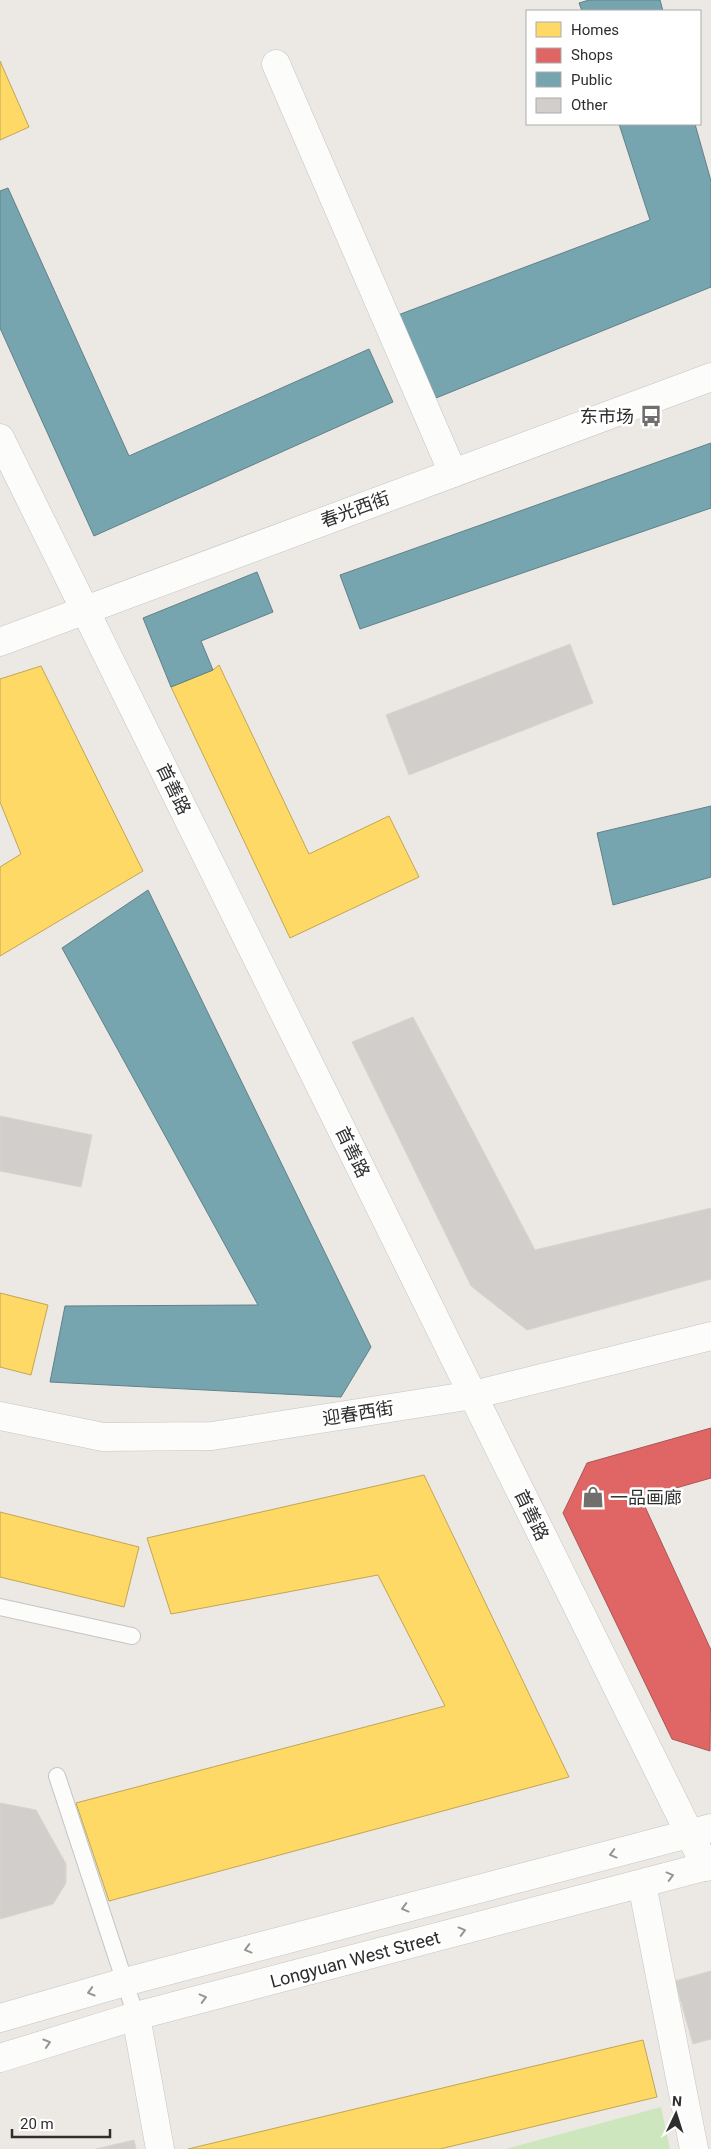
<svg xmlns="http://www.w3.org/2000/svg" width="711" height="2149" font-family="Roboto,'Noto Sans SC',sans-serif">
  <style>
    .green { fill: #cee6be }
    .homes { fill: #ffd966; stroke: #c0a655 }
    .shops { fill: #e06666; stroke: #ab5555 }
    .public { fill: #76a5af; stroke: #608188 }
    .building { fill: #d1cecb; stroke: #d7d4d0 }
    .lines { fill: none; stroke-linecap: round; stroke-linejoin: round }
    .service-casing { stroke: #c5c4c5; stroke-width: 18 }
    .minor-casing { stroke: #c5c4c5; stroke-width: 29 }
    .tertiary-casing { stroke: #c5c4c5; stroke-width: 29 }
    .secondary-casing { stroke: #c5c4c5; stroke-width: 29 }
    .service { stroke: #fcfcfb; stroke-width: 16 }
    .minor { stroke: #fcfcfb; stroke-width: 28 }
    .tertiary { stroke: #fcfcfb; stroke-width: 28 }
    .secondary { stroke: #fcfcfb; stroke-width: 28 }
    .oneway { stroke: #959594 }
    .labels { text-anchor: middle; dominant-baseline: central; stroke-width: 5; stroke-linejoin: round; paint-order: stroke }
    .poi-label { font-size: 18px; fill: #2e2e2e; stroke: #fff; text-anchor: end }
    .street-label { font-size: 18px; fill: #2e2e2e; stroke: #fff }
  </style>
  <rect width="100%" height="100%" fill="#ece8e4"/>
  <path class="green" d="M661,2107L670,2149H505Z"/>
  <g class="homes">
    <path d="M0,61L29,127L0,140Z"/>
    <path d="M219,665L309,854L389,816L419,877L290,938L171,687L213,670Z"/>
    <path d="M41,666L143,871L0,956V867L21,854L0,802V679Z"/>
    <path d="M0,1293L48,1305L31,1375L0,1367Z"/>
    <path d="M424,1475L569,1777L109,1901L76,1803L445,1706L378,1575L171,1614L147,1538Z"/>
    <path d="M0,1512L139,1547L124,1607L0,1577Z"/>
    <path d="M643,2040L657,2097L440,2149H188Z"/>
  </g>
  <path class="shops" d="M711,1428V1478L641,1498L711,1650L710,1751L672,1739L563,1513L587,1463Z"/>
  <g class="public">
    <path d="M589,0H660L663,11H582L579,3Z"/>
    <path d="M619,124H695L711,181V287L436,398L398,315L650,220Z"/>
    <path d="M8,188L129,456L369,349L393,402L94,536L0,328V191Z"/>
    <path d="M711,443V508L360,629L340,575Z"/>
    <path d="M257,572L273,612L201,641L213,670L171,687L143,618Z"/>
    <path d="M711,806V877L613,905L597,833Z"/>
    <path d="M148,890L371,1347L341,1397L50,1382L65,1306L258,1305L62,948Z"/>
  </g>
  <g class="building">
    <path d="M570,644L593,703L409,775L386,715Z"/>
    <path d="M413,1017L535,1250L711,1208V1279L527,1330L471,1286L352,1042Z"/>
    <path d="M0,1116L92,1135L81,1187L0,1171Z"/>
    <path d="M0,1803L36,1810L66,1864V1883L53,1904L0,1919Z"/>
    <path d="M711,1971V2039L693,2044L675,1981Z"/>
    <path d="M134,2140L136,2149H96Z"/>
  </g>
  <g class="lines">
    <g class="service-casing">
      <g id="service">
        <path d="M0,1607L132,1636"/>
        <path d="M57,1776L136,2016"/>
      </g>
    </g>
    <g class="minor-casing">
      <g id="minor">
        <path d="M276,64L453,473"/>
        <path d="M0,1416L103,1437L212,1436L473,1395L711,1336"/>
        <path d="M642,1884L694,2149"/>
        <path d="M136,2016L160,2149"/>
      </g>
    </g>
    <g class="tertiary-casing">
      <g id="tertiary">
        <path d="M0,438L706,1867"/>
        <path d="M0,642L711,377"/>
      </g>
    </g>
    <g class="secondary-casing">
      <g id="secondary">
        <path d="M0,2018L125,1982L711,1828"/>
        <path d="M0,2058L136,2016L711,1865"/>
      </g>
    </g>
    <use href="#service" class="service"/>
    <use href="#minor" class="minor"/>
    <use href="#tertiary" class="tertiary"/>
    <use href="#secondary" class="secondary"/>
  </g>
  <defs><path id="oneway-chevron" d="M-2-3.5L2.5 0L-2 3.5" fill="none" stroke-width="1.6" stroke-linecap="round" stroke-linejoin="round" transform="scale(1.25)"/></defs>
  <g class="oneway">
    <use href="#oneway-chevron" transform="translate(613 1854) rotate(165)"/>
    <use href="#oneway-chevron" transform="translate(670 1876) rotate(-15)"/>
    <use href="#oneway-chevron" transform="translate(405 1908) rotate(165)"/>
    <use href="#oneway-chevron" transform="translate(462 1931) rotate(-15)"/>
    <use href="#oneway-chevron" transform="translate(248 1949) rotate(165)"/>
    <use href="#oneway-chevron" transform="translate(91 1992) rotate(164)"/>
    <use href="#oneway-chevron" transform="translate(203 1998) rotate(-15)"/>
    <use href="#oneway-chevron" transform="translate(47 2043) rotate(-17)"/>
  </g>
  <defs>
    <g id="bus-bare" transform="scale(1.725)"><path d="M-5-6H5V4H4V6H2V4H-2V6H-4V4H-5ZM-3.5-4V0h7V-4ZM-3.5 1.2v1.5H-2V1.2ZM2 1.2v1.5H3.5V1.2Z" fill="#706f6e" stroke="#fff" stroke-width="2.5" paint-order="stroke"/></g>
    <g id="shop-bare" transform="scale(1.725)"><path d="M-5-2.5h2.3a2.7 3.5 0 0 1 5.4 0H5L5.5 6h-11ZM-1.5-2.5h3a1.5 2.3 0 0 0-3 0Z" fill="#706f6e" stroke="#fff" stroke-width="2.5" paint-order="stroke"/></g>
  </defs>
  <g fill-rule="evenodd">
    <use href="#bus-bare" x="651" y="416"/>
    <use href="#shop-bare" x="593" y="1497"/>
  </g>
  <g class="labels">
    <g class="poi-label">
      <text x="634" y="416">东市场</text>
      <text x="610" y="1497" text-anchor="start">一品画廊</text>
    </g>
    <g class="street-label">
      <text transform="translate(355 509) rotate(-20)">春光西街</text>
      <text transform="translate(174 789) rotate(64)">首善路</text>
      <text transform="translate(353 1152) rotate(64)">首善路</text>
      <text transform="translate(358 1413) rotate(-9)">迎春西街</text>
      <text transform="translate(532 1515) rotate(64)">首善路</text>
      <text transform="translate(355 1959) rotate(-15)">Longyuan West Street</text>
    </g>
  </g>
  <rect x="526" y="10" width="175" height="115" fill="#ffffff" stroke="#ababab"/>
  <rect x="536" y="22" width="25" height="15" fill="#ffd966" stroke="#ababab"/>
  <text x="571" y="35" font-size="15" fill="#2e2e2e">Homes</text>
  <rect x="536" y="48" width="25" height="15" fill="#e06666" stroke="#ababab"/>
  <text x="571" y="60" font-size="15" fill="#2e2e2e">Shops</text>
  <rect x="536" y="72" width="25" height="15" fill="#76a5af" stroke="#ababab"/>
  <text x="571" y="85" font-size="15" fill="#2e2e2e">Public</text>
  <rect x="536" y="98" width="25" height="15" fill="#d1cecb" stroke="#ababab"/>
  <text x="571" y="110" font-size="15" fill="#2e2e2e">Other</text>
  <g transform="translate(676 2114) rotate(4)" stroke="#ffffff" stroke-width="4" paint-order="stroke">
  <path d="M0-4L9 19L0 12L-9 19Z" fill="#2e2e2e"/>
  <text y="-8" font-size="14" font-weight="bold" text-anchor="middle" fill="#2e2e2e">N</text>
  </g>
  <path d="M12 2129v8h98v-8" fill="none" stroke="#2e2e2e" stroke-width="2.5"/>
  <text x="20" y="2129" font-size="15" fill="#2e2e2e" stroke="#ffffff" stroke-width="4" paint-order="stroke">20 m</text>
</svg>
